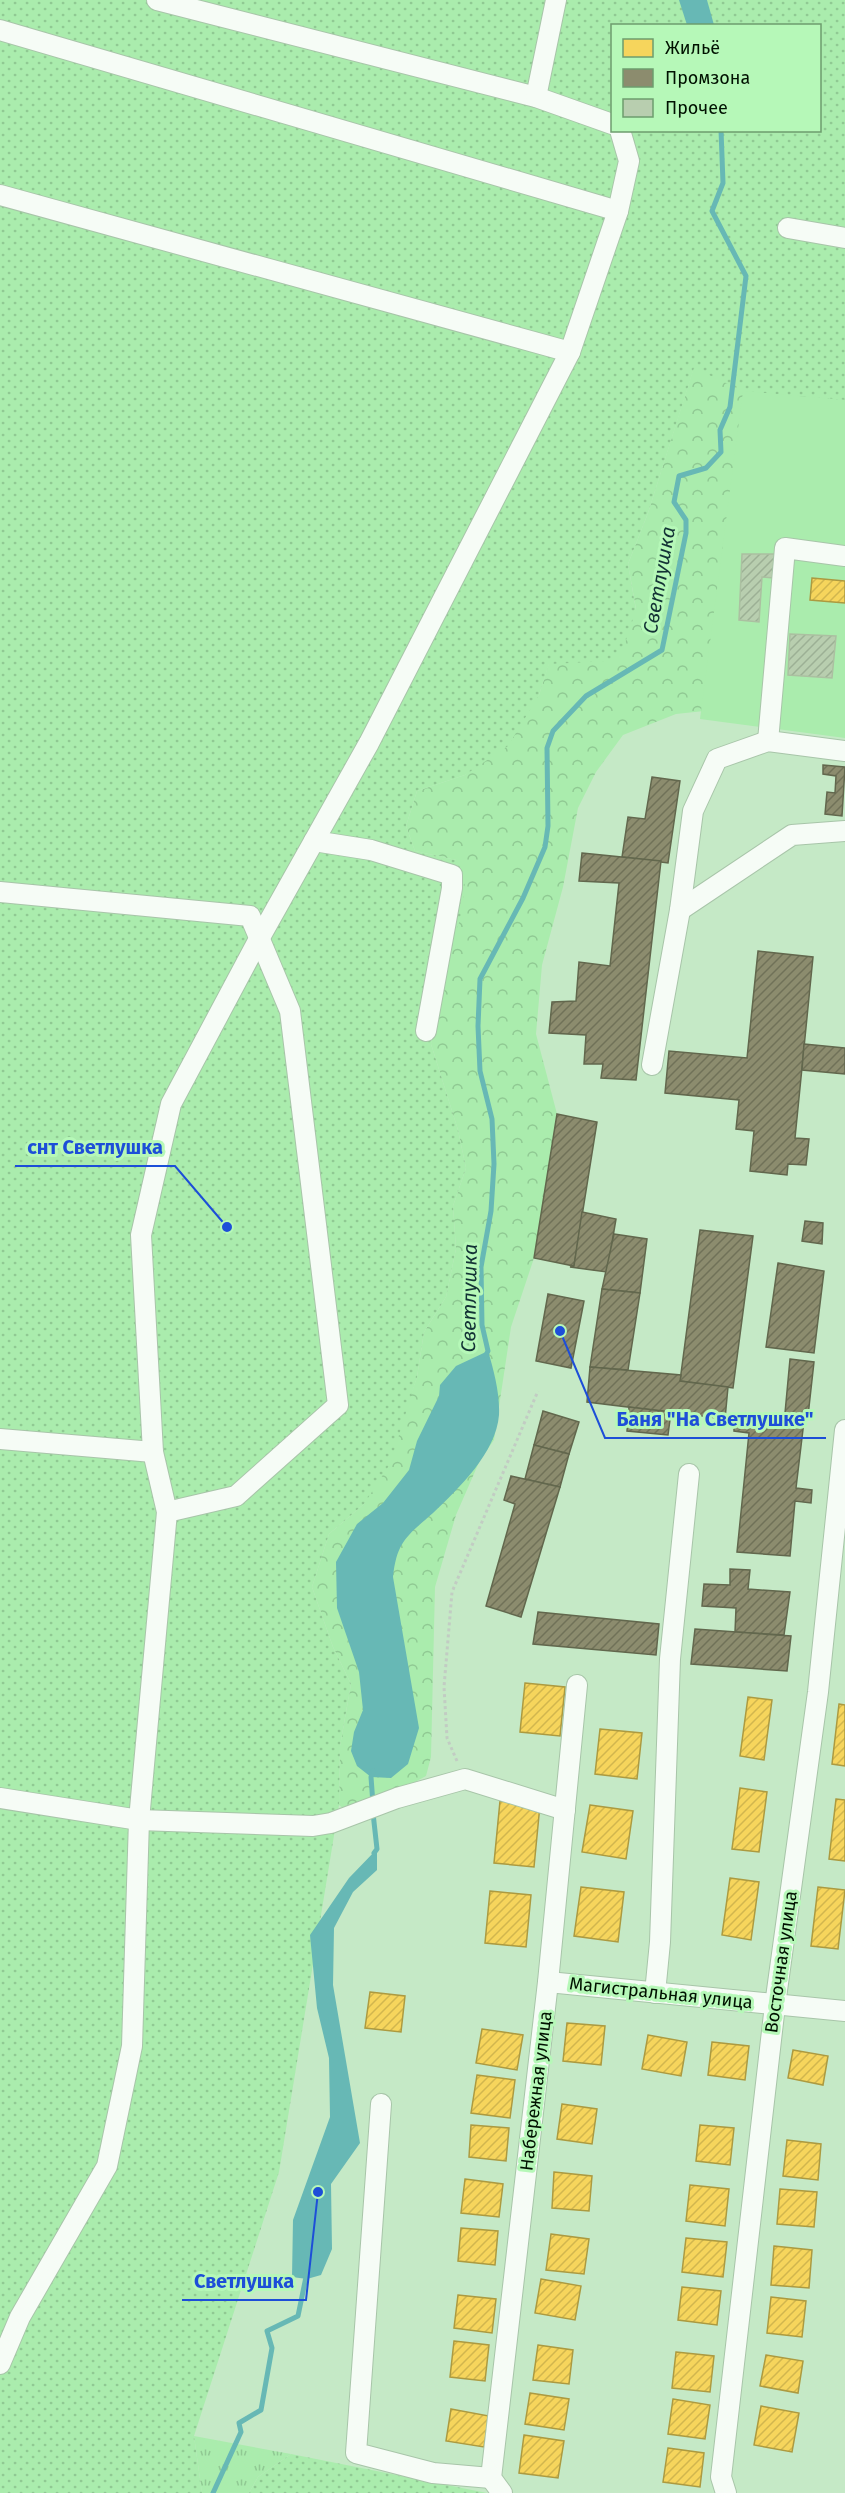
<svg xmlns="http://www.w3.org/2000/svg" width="845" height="2493" font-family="'Fira Sans',sans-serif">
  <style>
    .grass { fill: url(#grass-tufts) }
    .forest { fill: url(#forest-crowns) }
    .park { fill: url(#park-dots); fill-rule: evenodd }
    .pitch { fill: #aaecad }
    .water { fill: #67b8b5 }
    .homes { fill: url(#homes-hatch); stroke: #ac9a40; stroke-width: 1.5 }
    .industry { fill: url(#industry-hatch); stroke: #62674d; stroke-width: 1.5 }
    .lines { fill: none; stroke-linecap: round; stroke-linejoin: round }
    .stream { stroke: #67b8b5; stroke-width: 5 }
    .building { fill: url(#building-hatch); stroke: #abc0a1; stroke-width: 1.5 }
    .minor-casing { stroke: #a8c5a9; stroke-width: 22 }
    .path { stroke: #c2ccc3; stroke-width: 3; stroke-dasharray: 3 3; stroke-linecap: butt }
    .minor { stroke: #f6fcf6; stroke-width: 20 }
    .labels { text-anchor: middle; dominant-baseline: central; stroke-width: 6; stroke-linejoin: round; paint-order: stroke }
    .street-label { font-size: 18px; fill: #010; stroke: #b6f8b8 }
    .water-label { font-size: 20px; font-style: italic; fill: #133235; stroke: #b6f8b8 }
    .leader { fill: none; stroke: #1d4ed8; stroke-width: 2 }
    .callout-dot { fill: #1d4ed8; stroke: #b6f8b8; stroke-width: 2 }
    .callout-label { font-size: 20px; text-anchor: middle; font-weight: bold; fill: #1d4ed8; stroke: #b6f8b8; stroke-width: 6; stroke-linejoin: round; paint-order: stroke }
  </style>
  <defs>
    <pattern id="grass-tufts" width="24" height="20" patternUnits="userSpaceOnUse" patternTransform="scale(1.5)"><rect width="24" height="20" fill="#aaecad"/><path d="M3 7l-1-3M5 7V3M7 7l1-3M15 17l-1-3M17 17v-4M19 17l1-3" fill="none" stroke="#90c993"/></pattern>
    <pattern id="forest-crowns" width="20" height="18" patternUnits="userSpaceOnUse" patternTransform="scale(1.5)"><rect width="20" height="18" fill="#aaecad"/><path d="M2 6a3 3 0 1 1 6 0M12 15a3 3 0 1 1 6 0" fill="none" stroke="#90c993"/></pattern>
    <pattern id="park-dots" width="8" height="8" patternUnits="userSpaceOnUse" patternTransform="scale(1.5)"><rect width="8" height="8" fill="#aaecad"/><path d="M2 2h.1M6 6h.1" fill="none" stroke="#90c993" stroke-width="1.8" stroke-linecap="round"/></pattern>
    <pattern id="homes-hatch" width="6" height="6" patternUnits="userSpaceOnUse" patternTransform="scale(1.5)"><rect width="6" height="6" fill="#f6d55c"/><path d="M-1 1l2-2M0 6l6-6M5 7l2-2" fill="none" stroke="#d1b64e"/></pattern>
    <pattern id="industry-hatch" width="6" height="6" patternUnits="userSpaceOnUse" patternTransform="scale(1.5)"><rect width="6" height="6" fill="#8c8c6e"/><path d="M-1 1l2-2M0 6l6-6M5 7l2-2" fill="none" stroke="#707158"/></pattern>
    <pattern id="building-hatch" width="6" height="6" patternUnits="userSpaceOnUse" patternTransform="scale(1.5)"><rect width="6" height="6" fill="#b8ceaf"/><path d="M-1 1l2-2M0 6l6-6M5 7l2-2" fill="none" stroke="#9cb095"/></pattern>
  </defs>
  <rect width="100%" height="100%" fill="#c5e9c6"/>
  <path class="grass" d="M194,2436L291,2454L258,2477L249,2493H202Z"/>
  <path class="forest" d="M694,367L845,392V537L704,711L676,714L623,735L596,772L578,808L563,887L542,965L536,1034L557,1114L534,1258L511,1327L494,1440L480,1460L456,1515L435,1587L431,1757L426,1776L373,1805L349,1813L339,1805L340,1746L351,1684L333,1647L312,1587L329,1534L364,1504L404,1415L417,1377L424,1332L446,1297L456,1249L453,1206L466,1168L458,1130L431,1044L456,860L415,851L406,826L417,791L465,775L539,695L549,663L580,661L636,609L628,564L648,513Z"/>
  <g class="park">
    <path d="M0,0H845V400L743,391L694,368L648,513L628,564L636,610L624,646L612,661L549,664L539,695L508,746L465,775L417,791L406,826L415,851L456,860L465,877L463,909L437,999L431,1044L458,1130L466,1168L453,1206L456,1249L446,1297L424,1332L417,1377L390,1464L364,1504L329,1534L312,1587L333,1647L351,1684L340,1746L339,1805L279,2172L194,2436L202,2493H0ZM612,26H820V130H612Z"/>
    <path d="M291,2454L487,2493H249L258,2477Z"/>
  </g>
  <path class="pitch" d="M743,391L845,400V738L700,719Z"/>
  <g class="water">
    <path d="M679,0H707L714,25H687Z"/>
    <path d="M488,1351C494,1371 500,1394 499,1415C496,1453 459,1488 433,1513C407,1536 397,1541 393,1577L419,1728L408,1764L391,1778L371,1777L357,1766L351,1751L354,1732L363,1710L359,1672L337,1608L336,1562L357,1524L383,1503L409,1470L417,1441L439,1396L440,1385L456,1366Z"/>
    <path d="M377,1849V1870L353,1892L334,1928L333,1985L360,2143L331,2184L332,2249L321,2275L307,2279L292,2277L293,2220L330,2117L329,2058L317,2008L310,1935L349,1878Z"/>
  </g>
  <g class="homes">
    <path d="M812,578L845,581V603L810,600Z"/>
    <path d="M525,1683L565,1687L560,1736L520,1732Z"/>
    <path d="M748,1697L772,1700L764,1760L740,1756Z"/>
    <path d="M839,1704L845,1705V1766L832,1764Z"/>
    <path d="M600,1729L642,1733L637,1779L595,1774Z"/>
    <path d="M740,1788L767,1792L759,1852L732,1849Z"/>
    <path d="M836,1799L845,1800V1861L829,1859Z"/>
    <path d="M500,1801L540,1805L534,1867L494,1863Z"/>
    <path d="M590,1805L633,1811L626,1859L582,1852Z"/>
    <path d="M730,1878L759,1882L751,1940L722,1935Z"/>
    <path d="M581,1887L624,1892L618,1942L574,1936Z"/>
    <path d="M818,1887L845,1890L838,1949L811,1946Z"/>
    <path d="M490,1891L531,1895L526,1947L485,1943Z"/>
    <path d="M370,1992L405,1996L401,2032L365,2028Z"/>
    <path d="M567,2023L605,2026L601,2065L563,2061Z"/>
    <path d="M482,2029L523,2035L517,2070L476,2063Z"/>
    <path d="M648,2035L687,2042L681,2076L642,2069Z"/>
    <path d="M712,2042L749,2046L745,2080L708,2075Z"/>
    <path d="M793,2050L828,2056L823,2085L788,2078Z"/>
    <path d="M477,2075L515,2080L510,2118L471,2113Z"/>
    <path d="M562,2104L597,2109L592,2144L557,2139Z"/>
    <path d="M471,2125L509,2128L506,2161L469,2157Z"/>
    <path d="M700,2125L734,2128L730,2165L696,2161Z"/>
    <path d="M787,2140L821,2144L818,2180L783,2176Z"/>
    <path d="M554,2172L592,2176L589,2211L552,2208Z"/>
    <path d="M465,2179L503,2184L499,2217L461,2213Z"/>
    <path d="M690,2185L729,2189L725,2226L686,2221Z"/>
    <path d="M780,2189L817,2192L814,2227L777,2224Z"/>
    <path d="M461,2228L498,2231L495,2265L458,2261Z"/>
    <path d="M551,2234L589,2239L584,2274L546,2270Z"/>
    <path d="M686,2238L727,2242L723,2277L682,2272Z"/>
    <path d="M774,2246L812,2250L809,2288L771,2285Z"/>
    <path d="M541,2279L581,2286L575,2320L535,2313Z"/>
    <path d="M682,2287L721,2291L717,2325L678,2320Z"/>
    <path d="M458,2295L496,2299L492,2333L454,2328Z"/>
    <path d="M771,2297L806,2301L802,2337L767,2333Z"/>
    <path d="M454,2341L489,2345L485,2381L450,2377Z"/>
    <path d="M538,2345L573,2350L569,2384L533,2380Z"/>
    <path d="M676,2352L714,2356L710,2392L672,2388Z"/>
    <path d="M766,2355L803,2361L798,2393L760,2386Z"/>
    <path d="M530,2393L569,2399L564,2430L525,2424Z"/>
    <path d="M673,2399L710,2405L705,2439L668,2434Z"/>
    <path d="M761,2406L799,2413L792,2452L754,2445Z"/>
    <path d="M451,2409L489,2416L484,2447L446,2441Z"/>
    <path d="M524,2435L564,2441L558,2478L519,2473Z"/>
    <path d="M668,2448L704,2453L700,2487L663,2482Z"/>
  </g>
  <g class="industry">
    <path d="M823,765L845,767L842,816L825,814L827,792L835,793L836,776L823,774Z"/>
    <path d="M652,777L680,781L668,863L622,857L628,817L645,819Z"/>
    <path d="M582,853L661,861L636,1080L601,1078L603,1064H584L586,1035L549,1033L552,1002L576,1001L579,962L610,966L619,883L579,881Z"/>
    <path d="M758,951L813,957L795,1138L809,1139L806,1165L788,1164L787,1175L750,1171L754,1131L736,1129L739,1100L665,1093L669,1051L747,1058Z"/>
    <path d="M804,1044L845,1048V1074L802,1070Z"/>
    <path d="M557,1114L597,1122L574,1266L534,1258Z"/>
    <path d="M582,1212L616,1219L607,1272L570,1267L574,1266Z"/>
    <path d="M805,1221L823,1223L822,1244L802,1241Z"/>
    <path d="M700,1230L753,1236L733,1388L680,1381Z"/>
    <path d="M614,1234L647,1239L640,1293L602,1289Z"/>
    <path d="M778,1263L824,1271L814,1353L766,1347Z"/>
    <path d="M602,1289L640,1293L628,1370L590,1367Z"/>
    <path d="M548,1294L584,1301L571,1368L536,1361Z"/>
    <path d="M790,1359L814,1362L808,1416L785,1413Z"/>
    <path d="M590,1367L681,1375L680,1381L728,1387L725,1419L587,1402Z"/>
    <path d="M629,1407L671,1412L668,1435L627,1431Z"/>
    <path d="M543,1411L579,1422L569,1454L534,1445Z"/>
    <path d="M734,1416L804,1421L796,1488L812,1490L811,1503L795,1501L790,1556L737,1552L749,1433L734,1431Z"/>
    <path d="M534,1445L569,1454L560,1487L525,1479Z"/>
    <path d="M511,1476L560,1487L521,1617L486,1606L515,1504L504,1500Z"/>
    <path d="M730,1569L750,1570L748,1589L790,1592L784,1635L735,1632L736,1608L702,1606L704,1584L730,1585Z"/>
    <path d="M538,1612L659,1624L656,1655L533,1644Z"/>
    <path d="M695,1629L791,1636L787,1671L691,1664Z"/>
  </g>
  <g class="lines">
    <g class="stream">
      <path d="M486,1355L488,1351L482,1325L481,1267L491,1211L494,1164L492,1119L480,1071L478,1026L480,979L523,898L545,847L548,826L547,748L553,731L586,696L662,650L686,533V520L674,502L679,476L706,468L721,452L720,430L730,407L746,276L712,211L723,183L721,130"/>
      <path d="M373,1804L371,1777L373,1771"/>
      <path d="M373,1813L377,1849L374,1853"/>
      <path d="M213,2493L241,2432L239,2423L261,2410L272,2348L267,2331L298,2316L307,2272"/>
    </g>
  </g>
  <g class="building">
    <path d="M742,554H775L774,578L762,577L759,622L739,620Z"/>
    <path d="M790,634L836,636L832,678L788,675Z"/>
  </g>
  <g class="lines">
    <g class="minor-casing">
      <g id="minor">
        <path d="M157,0L536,97L612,124"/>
        <path d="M0,30L618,211"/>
        <path d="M536,97L556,0"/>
        <path d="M0,195L570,352"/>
        <path d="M788,228L845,238"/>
        <path d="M768,741L785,548L845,556"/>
        <path d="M314,841L371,850L452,875V888L426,1031"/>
        <path d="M0,892L250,916L290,1011L338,1405L236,1496L167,1512"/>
        <path d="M680,910L792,835L845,831"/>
        <path d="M652,1065L680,910L693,811L717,759L768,741L845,751"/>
        <path d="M0,1439L153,1452"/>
        <path d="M0,1798L139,1820L313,1826L331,1823L397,1798L465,1779L565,1810"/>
        <path d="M548,1982L845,2011"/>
        <path d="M655,1993L660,1942L670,1659L689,1474"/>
        <path d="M381,2104L356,2453L433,2473L491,2478"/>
        <path d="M0,2364L20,2317L107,2166L132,2046L139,1820L167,1512L153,1452L141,1235L171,1104L259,939L369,743L570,352L618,211L629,161L620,130"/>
        <path d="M502,2493L491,2478L548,1982L577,1685"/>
        <path d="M726,2493L721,2477L775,2005L818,1692L845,1430"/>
      </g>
    </g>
    <path class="path" d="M457,1761L447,1738L444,1687L452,1592L538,1391"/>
    <use href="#minor" class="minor"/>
  </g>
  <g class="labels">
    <g class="street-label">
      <text transform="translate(781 1962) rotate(-82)">Восточная улица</text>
      <text transform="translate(661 1993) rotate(6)">Магистральная улица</text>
      <text transform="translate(536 2091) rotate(-83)">Набережная улица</text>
    </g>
    <g class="water-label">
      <text transform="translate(659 580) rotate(-80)">Светлушка</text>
      <text transform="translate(469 1298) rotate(-89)">Светлушка</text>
    </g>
  </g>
  <path class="leader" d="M227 1227L175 1166H15M560 1331L605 1438H826M318 2192L306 2300H182"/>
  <g class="callout-dot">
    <circle cx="227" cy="1227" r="6"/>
    <circle cx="560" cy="1331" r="6"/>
    <circle cx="318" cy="2192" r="6"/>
  </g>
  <g class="callout-label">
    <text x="95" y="1154">снт Светлушка</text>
    <text x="715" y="1426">Баня "На Светлушке"</text>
    <text x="244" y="2288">Светлушка</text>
  </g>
  <rect x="611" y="24" width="210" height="108" fill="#b6f8b8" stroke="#6d9c6e" stroke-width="1.5"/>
  <rect x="623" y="39" width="30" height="18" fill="#f6d55c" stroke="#6d9c6e" stroke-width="1.5"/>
  <text x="665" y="54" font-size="18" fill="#001100">Жильё</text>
  <rect x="623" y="69" width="30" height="18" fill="#8c8c6e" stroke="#6d9c6e" stroke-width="1.5"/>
  <text x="665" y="84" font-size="18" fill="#001100">Промзона</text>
  <rect x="623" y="99" width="30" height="18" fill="#b8ceaf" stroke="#6d9c6e" stroke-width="1.5"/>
  <text x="665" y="114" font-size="18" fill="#001100">Прочее</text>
</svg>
